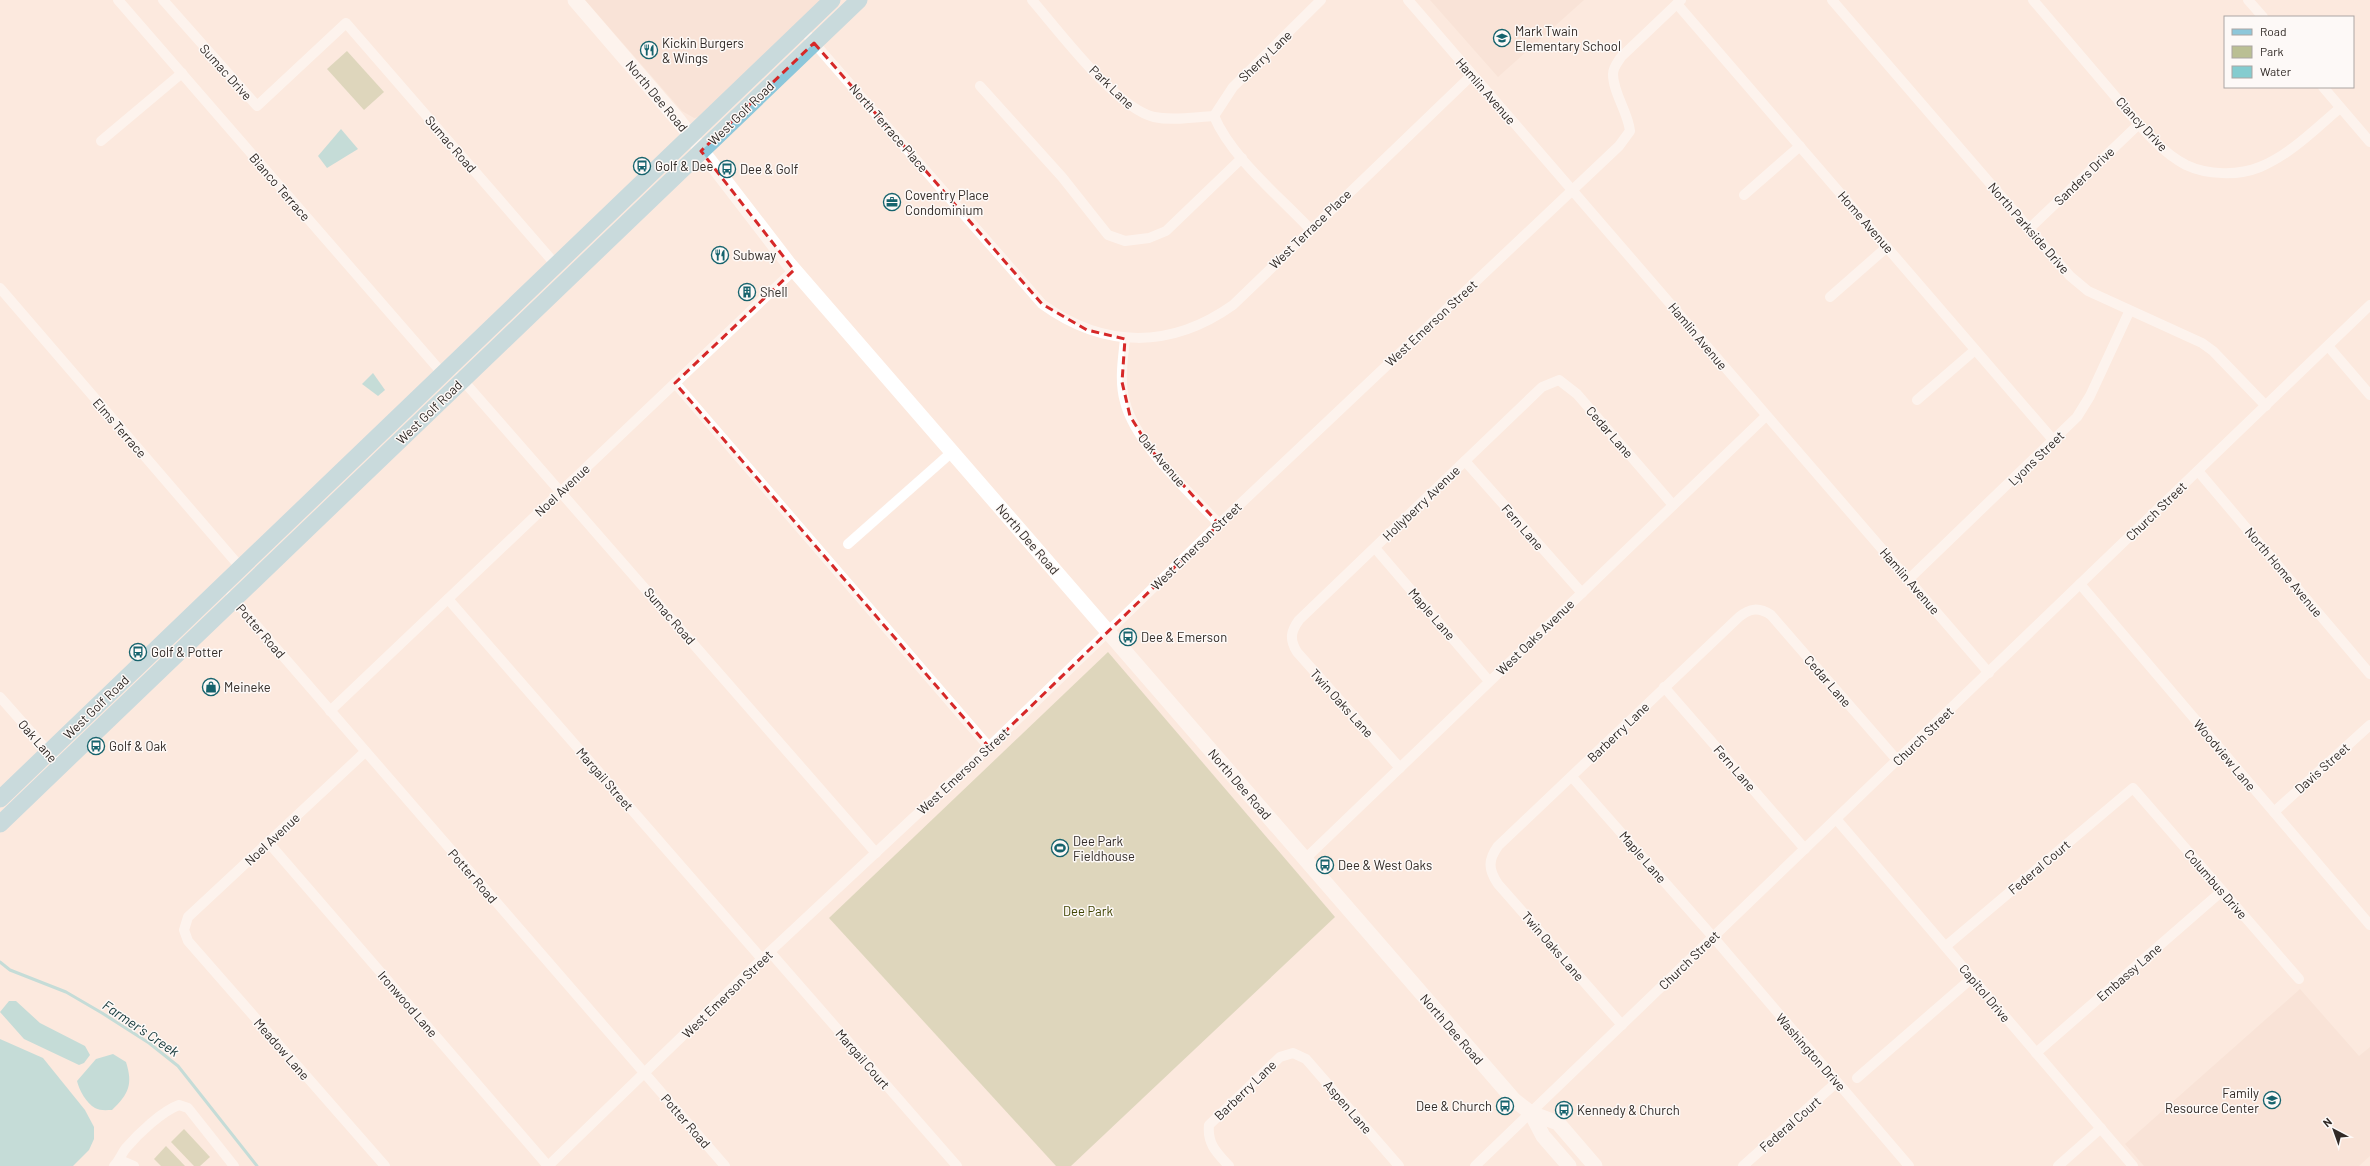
<svg xmlns="http://www.w3.org/2000/svg" width="2370" height="1166" font-family="Barlow,sans-serif">
  <style>
    .built { fill: #f6dcce }
    .green { fill: #babf93 }
    .water { fill: #84cccf }
    .lines { fill: none; stroke-linecap: round; stroke-linejoin: round }
    .stream { stroke: #84cccf; stroke-width: 3 }
    .street { stroke: #fff; stroke-width: 10 }
    .secondary { stroke: #fff; stroke-width: 15 }
    .primary { stroke: #8dc7da; stroke-width: 17 }
    .marked { fill: none; stroke: #d62828; stroke-width: 3; stroke-dasharray: 8 5; stroke-linejoin: round }
    .labels { text-anchor: middle; dominant-baseline: central; stroke-width: 3; stroke-linejoin: round; paint-order: stroke }
    .poi-label { font-size: 13px; fill: #312a26; stroke: #fdf9f7; text-anchor: start }
    .street-label { font-size: 13px; fill: #312a26; stroke: #fdf9f7 }
    .park-label { font-size: 13px; fill: #404402; stroke: #fdf9f7 }
    .water-label { font-size: 14px; font-style: italic; fill: #123638; stroke: #fdf9f7 }
  </style>
  <rect width="100%" height="100%" fill="#fce9de"/>
  <g class="built">
    <path d="M585,0H823L699,117L694,118L682,111Z"/>
    <path d="M1430,0H1584L1498,77Z"/>
    <path d="M2300,989L2359,1056L2370,1047V1156L2359,1166H2144L2125,1144Z"/>
  </g>
  <g class="green">
    <path d="M347,51L384,92L364,110L327,69Z"/>
    <path d="M1108,652L1335,917L1071,1166H1056L829,918Z"/>
    <path d="M184,1129L210,1157L200,1166H194L171,1142Z"/>
    <path d="M166,1146L185,1166H161L154,1159Z"/>
  </g>
  <g class="water">
    <path d="M341,129L358,149L327,168L318,156Z"/>
    <path d="M373,373L385,390L378,396L362,384Z"/>
    <path d="M9,1001H16L40,1023L85,1046L90,1055L84,1063L79,1065L24,1039L0,1012Z"/>
    <path d="M0,1039L43,1058L85,1110L94,1127V1139L89,1150L73,1166H0Z"/>
    <path d="M113,1054L126,1062C133,1084 129,1094 112,1110C107,1110 100,1111 95,1108C87,1104 79,1090 77,1081L96,1059Z"/>
  </g>
  <g class="lines">
    <path class="stream" d="M0,962L10,970L66,992L102,1013L149,1043L178,1066L257,1166"/>
    <g class="street">
      <path d="M118,0L443,374"/>
      <path d="M163,0L257,106L346,23L556,265"/>
      <path d="M1032,0C1058,30 1117,109 1154,117C1173,121 1195,117 1214,116"/>
      <path d="M1408,0L1989,673"/>
      <path d="M1832,0L2070,276L2088,291L2202,343L2213,351L2266,406"/>
      <path d="M2033,0C2060,32 2087,63 2114,95C2135,119 2157,150 2186,165C2207,175 2238,176 2260,167C2291,154 2315,129 2340,108"/>
      <path d="M2248,0L2263,17"/>
      <path d="M1677,4L2054,441"/>
      <path d="M802,29L1042,304C1104,349 1171,349 1233,305L1472,75"/>
      <path d="M980,86L1062,177L1108,235L1125,241L1149,238L1166,231L1242,158"/>
      <path d="M2323,87L2370,142"/>
      <path d="M1214,116L1233,87L1321,0"/>
      <path d="M1214,116C1231,157 1279,196 1310,229"/>
      <path d="M101,141L182,73"/>
      <path d="M1744,195L1800,146"/>
      <path d="M2030,228L2139,124"/>
      <path d="M0,288L241,568"/>
      <path d="M1830,297L1887,247"/>
      <path d="M1125,339C1123,359 1119,381 1125,402C1136,445 1189,491 1219,524"/>
      <path d="M2328,346L2370,395"/>
      <path d="M460,377L876,853"/>
      <path d="M675,383L989,747"/>
      <path d="M1917,400L1975,350"/>
      <path d="M1465,461L1582,593"/>
      <path d="M2198,471L2370,674"/>
      <path d="M848,544L952,452"/>
      <path d="M1375,548L1489,681"/>
      <path d="M1909,579L2077,417L2090,396L2129,312"/>
      <path d="M2080,584L2370,925"/>
      <path d="M231,596L725,1166"/>
      <path d="M448,599L762,959"/>
      <path d="M1664,687L1805,849"/>
      <path d="M0,697L61,766"/>
      <path d="M330,711L794,270"/>
      <path d="M365,752L188,917L184,930L188,941L385,1166"/>
      <path d="M1400,768L1297,652C1289,639 1291,631 1299,620L1542,387L1559,380L1577,394L1673,505"/>
      <path d="M1572,777L1714,938L1909,1166"/>
      <path d="M2274,812L2370,725"/>
      <path d="M1837,820L2133,1166"/>
      <path d="M268,842L548,1166"/>
      <path d="M1305,859L1766,416"/>
      <path d="M1946,946L2133,788L2299,979"/>
      <path d="M770,952L957,1166"/>
      <path d="M1622,1025L1498,884C1488,869 1488,860 1498,846L1739,617C1750,608 1759,607 1771,615L1897,760"/>
      <path d="M2036,1053L2222,891"/>
      <path d="M1857,1078L1972,978"/>
      <path d="M120,1160L134,1166"/>
      <path d="M114,1166C120,1160 121,1154 126,1148C138,1134 162,1111 179,1105L188,1108L234,1166"/>
      <path d="M548,1166L762,959L989,747L1219,524L1619,146L1630,131C1628,112 1613,93 1613,74C1613,67 1618,62 1621,57L1681,0"/>
      <path d="M1229,1166C1217,1153 1207,1144 1209,1125L1280,1057L1293,1053L1306,1059L1399,1166"/>
      <path d="M1475,1166L2370,305"/>
      <path d="M1743,1166L1837,1082"/>
      <path d="M2058,1166L2101,1128"/>
    </g>
    <g class="secondary">
      <path d="M575,0L679,121L789,264L1514,1100L1531,1113L1558,1123L1595,1166"/>
      <path d="M1531,1113L1543,1136L1569,1166"/>
    </g>
    <g class="primary">
      <path d="M0,799L832,0"/>
      <path d="M0,824L859,0"/>
    </g>
  </g>
  <path d="M0 0H2370V1166H0ZM814,43L1042,304L1087,330L1125,339L1122,382L1130,416L1151,450L1219,524L989,747L675,383L794,270L701,151Z" fill="#fce9de" fill-opacity=".55" fill-rule="evenodd"/>
  <path class="marked" d="M814,43L1042,304L1087,330L1125,339L1122,382L1130,416L1151,450L1219,524L989,747L675,383L794,270L701,151Z"/>
  <defs>
    <g id="school-ring" transform="scale(0.9)"><circle r="9.5" fill="#fdf9f7" stroke="#16636d" stroke-width="1.5"/><path d="M0-5L7-2L0 1L-7-2ZM-4 1L0 2.5L4 1V4Q0 6-4 4Z" fill="#16636d"/></g>
    <g id="restaurant-ring" transform="scale(0.9)"><circle r="9.5" fill="#fdf9f7" stroke="#16636d" stroke-width="1.5"/><path d="M-5-6h1v4h1v-4h1v4h1v-4h1v5L-1.5 .5V6h-2V.5L-5-1ZM5-6V6H3V1.5H1.5Q1.5-4 5-6Z" fill="#16636d"/></g>
    <g id="bus-ring" transform="scale(0.9)"><circle r="9.5" fill="#fdf9f7" stroke="#16636d" stroke-width="1.5"/><path d="M-5-6H5V4H4V6H2V4H-2V6H-4V4H-5ZM-3.5-4V0h7V-4ZM-3.5 1.2v1.5H-2V1.2ZM2 1.2v1.5H3.5V1.2Z" fill="#16636d"/></g>
    <g id="office-ring" transform="scale(0.9)"><circle r="9.5" fill="#fdf9f7" stroke="#16636d" stroke-width="1.5"/><path d="M-6-3h4V-5.5h4V-3h4V5H-6ZM-1-4.5V-3h2v-1.5ZM-6 0V1H6V0Z" fill="#16636d"/></g>
    <g id="building-ring" transform="scale(0.9)"><circle r="9.5" fill="#fdf9f7" stroke="#16636d" stroke-width="1.5"/><path d="M-4-6H4V6H1V3H-1V6H-4ZM-2.5-4.3h1.7v1.8h-1.7ZM.8-4.3h1.7v1.8H.8ZM-2.5-1h1.7V.8h-1.7ZM.8-1h1.7V.8H.8Z" fill="#16636d"/></g>
    <g id="shop-ring" transform="scale(0.9)"><circle r="9.5" fill="#fdf9f7" stroke="#16636d" stroke-width="1.5"/><path d="M-5-2.5h2.3a2.7 3.5 0 0 1 5.4 0H5L5.5 6h-11ZM-1.5-2.5h3a1.5 2.3 0 0 0-3 0Z" fill="#16636d"/></g>
    <g id="stadium-ring" transform="scale(0.9)"><circle r="9.5" fill="#fdf9f7" stroke="#16636d" stroke-width="1.5"/><path d="M0-5a6.5 5 0 1 0 0 10a6.5 5 0 1 0 0-10ZM-3.5-1.8h7v3.6h-7Z" fill="#16636d"/></g>
  </defs>
  <g fill-rule="evenodd">
    <use href="#school-ring" x="1502" y="38"/>
    <use href="#restaurant-ring" x="649" y="50"/>
    <use href="#bus-ring" x="642" y="166"/>
    <use href="#bus-ring" x="727" y="169"/>
    <use href="#office-ring" x="892" y="202"/>
    <use href="#restaurant-ring" x="720" y="255"/>
    <use href="#building-ring" x="747" y="292"/>
    <use href="#bus-ring" x="1128" y="637"/>
    <use href="#bus-ring" x="138" y="652"/>
    <use href="#shop-ring" x="211" y="687"/>
    <use href="#bus-ring" x="96" y="746"/>
    <use href="#stadium-ring" x="1060" y="848"/>
    <use href="#bus-ring" x="1325" y="865"/>
    <use href="#school-ring" x="2272" y="1100"/>
    <use href="#bus-ring" x="1505" y="1106"/>
    <use href="#bus-ring" x="1564" y="1110"/>
  </g>
  <g class="labels">
    <g class="poi-label">
      <text x="1515" y="31">Mark Twain<tspan x="1515" dy="15">Elementary School</tspan></text>
      <text x="662" y="43">Kickin Burgers<tspan x="662" dy="15">&amp; Wings</tspan></text>
      <text x="655" y="166">Golf &amp; Dee</text>
      <text x="740" y="169">Dee &amp; Golf</text>
      <text x="905" y="195">Coventry Place<tspan x="905" dy="15">Condominium</tspan></text>
      <text x="733" y="255">Subway</text>
      <text x="760" y="292">Shell</text>
      <text x="1141" y="637">Dee &amp; Emerson</text>
      <text x="151" y="652">Golf &amp; Potter</text>
      <text x="224" y="687">Meineke</text>
      <text x="109" y="746">Golf &amp; Oak</text>
      <text x="1073" y="841">Dee Park<tspan x="1073" dy="15">Fieldhouse</tspan></text>
      <text x="1338" y="865">Dee &amp; West Oaks</text>
      <text x="2259" y="1093" text-anchor="end">Family<tspan x="2259" dy="15">Resource Center</tspan></text>
      <text x="1492" y="1106" text-anchor="end">Dee &amp; Church</text>
      <text x="1577" y="1110">Kennedy &amp; Church</text>
    </g>
    <g class="street-label">
      <text transform="translate(1265 56) rotate(-44)">Sherry Lane</text>
      <text transform="translate(226 72) rotate(48)">Sumac Drive</text>
      <text transform="translate(1112 87) rotate(44)">Park Lane</text>
      <text transform="translate(1486 91) rotate(49)">Hamlin Avenue</text>
      <text transform="translate(657 96) rotate(50)">North Dee Road</text>
      <text transform="translate(741 113) rotate(-44)">West Golf Road</text>
      <text transform="translate(2142 124) rotate(47)">Clancy Drive</text>
      <text transform="translate(889 128) rotate(49)">North Terrace Place</text>
      <text transform="translate(451 144) rotate(49)">Sumac Road</text>
      <text transform="translate(2084 176) rotate(-44)">Sanders Drive</text>
      <text transform="translate(280 187) rotate(49)">Bianco Terrace</text>
      <text transform="translate(1866 222) rotate(49)">Home Avenue</text>
      <text transform="translate(2029 228) rotate(49)">North Parkside Drive</text>
      <text transform="translate(1310 229) rotate(-44)">West Terrace Place</text>
      <text transform="translate(1431 323) rotate(-43)">West Emerson Street</text>
      <text transform="translate(1698 336) rotate(50)">Hamlin Avenue</text>
      <text transform="translate(429 412) rotate(-44)">West Golf Road</text>
      <text transform="translate(120 428) rotate(49)">Elms Terrace</text>
      <text transform="translate(1610 432) rotate(49)">Cedar Lane</text>
      <text transform="translate(2036 458) rotate(-44)">Lyons Street</text>
      <text transform="translate(1162 460) rotate(50)">Oak Avenue</text>
      <text transform="translate(562 490) rotate(-43)">Noel Avenue</text>
      <text transform="translate(1421 503) rotate(-44)">Hollyberry Avenue</text>
      <text transform="translate(2156 511) rotate(-44)">Church Street</text>
      <text transform="translate(1523 527) rotate(49)">Fern Lane</text>
      <text transform="translate(1028 539) rotate(49)">North Dee Road</text>
      <text transform="translate(1196 546) rotate(-44)">West Emerson Street</text>
      <text transform="translate(2284 572) rotate(50)">North Home Avenue</text>
      <text transform="translate(1910 581) rotate(49)">Hamlin Avenue</text>
      <text transform="translate(1432 614) rotate(49)">Maple Lane</text>
      <text transform="translate(670 616) rotate(49)">Sumac Road</text>
      <text transform="translate(261 631) rotate(49)">Potter Road</text>
      <text transform="translate(1535 637) rotate(-44)">West Oaks Avenue</text>
      <text transform="translate(1828 681) rotate(49)">Cedar Lane</text>
      <text transform="translate(1342 703) rotate(48)">Twin Oaks Lane</text>
      <text transform="translate(96 707) rotate(-44)">West Golf Road</text>
      <text transform="translate(1618 732) rotate(-44)">Barberry Lane</text>
      <text transform="translate(1923 736) rotate(-44)">Church Street</text>
      <text transform="translate(38 741) rotate(49)">Oak Lane</text>
      <text transform="translate(2225 755) rotate(50)">Woodview Lane</text>
      <text transform="translate(1735 768) rotate(49)">Fern Lane</text>
      <text transform="translate(2322 768) rotate(-42)">Davis Street</text>
      <text transform="translate(963 771) rotate(-43)">West Emerson Street</text>
      <text transform="translate(605 779) rotate(49)">Margail Street</text>
      <text transform="translate(1240 784) rotate(49)">North Dee Road</text>
      <text transform="translate(272 839) rotate(-43)">Noel Avenue</text>
      <text transform="translate(1643 857) rotate(49)">Maple Lane</text>
      <text transform="translate(2039 867) rotate(-40)">Federal Court</text>
      <text transform="translate(473 876) rotate(49)">Potter Road</text>
      <text transform="translate(2216 884) rotate(49)">Columbus Drive</text>
      <text transform="translate(1553 946) rotate(49)">Twin Oaks Lane</text>
      <text transform="translate(1689 960) rotate(-44)">Church Street</text>
      <text transform="translate(2129 972) rotate(-41)">Embassy Lane</text>
      <text transform="translate(1985 993) rotate(50)">Capitol Drive</text>
      <text transform="translate(727 994) rotate(-44)">West Emerson Street</text>
      <text transform="translate(408 1004) rotate(49)">Ironwood Lane</text>
      <text transform="translate(1452 1029) rotate(49)">North Dee Road</text>
      <text transform="translate(282 1049) rotate(49)">Meadow Lane</text>
      <text transform="translate(1811 1052) rotate(49)">Washington Drive</text>
      <text transform="translate(863 1059) rotate(49)">Margail Court</text>
      <text transform="translate(1245 1090) rotate(-44)">Barberry Lane</text>
      <text transform="translate(1348 1107) rotate(49)">Aspen Lane</text>
      <text transform="translate(686 1121) rotate(49)">Potter Road</text>
      <text transform="translate(1790 1124) rotate(-41)">Federal Court</text>
    </g>
    <g class="park-label">
      <text x="1088" y="911">Dee Park</text>
    </g>
    <g class="water-label">
      <text transform="translate(141 1028) rotate(34)">Farmer's Creek</text>
    </g>
  </g>
  <rect x="2224" y="16" width="130" height="72" fill="#fdf9f7" stroke="#aba6a3"/>
  <rect x="2232" y="29" width="20" height="6" fill="#8dc7da" stroke="#aba6a3"/>
  <text x="2260" y="36" font-size="12" fill="#312a26">Road</text>
  <rect x="2232" y="46" width="20" height="12" fill="#babf93" stroke="#aba6a3"/>
  <text x="2260" y="56" font-size="12" fill="#312a26">Park</text>
  <rect x="2232" y="66" width="20" height="12" fill="#84cccf" stroke="#aba6a3"/>
  <text x="2260" y="76" font-size="12" fill="#312a26">Water</text>
  <g transform="translate(2334 1130) rotate(319)" stroke="#fdf9f7" stroke-width="3" paint-order="stroke">
  <path d="M0-3L7 15L0 10L-7 15Z" fill="#312a26"/>
  <text y="-6" font-size="11" font-weight="bold" text-anchor="middle" fill="#312a26">N</text>
  </g>
</svg>
